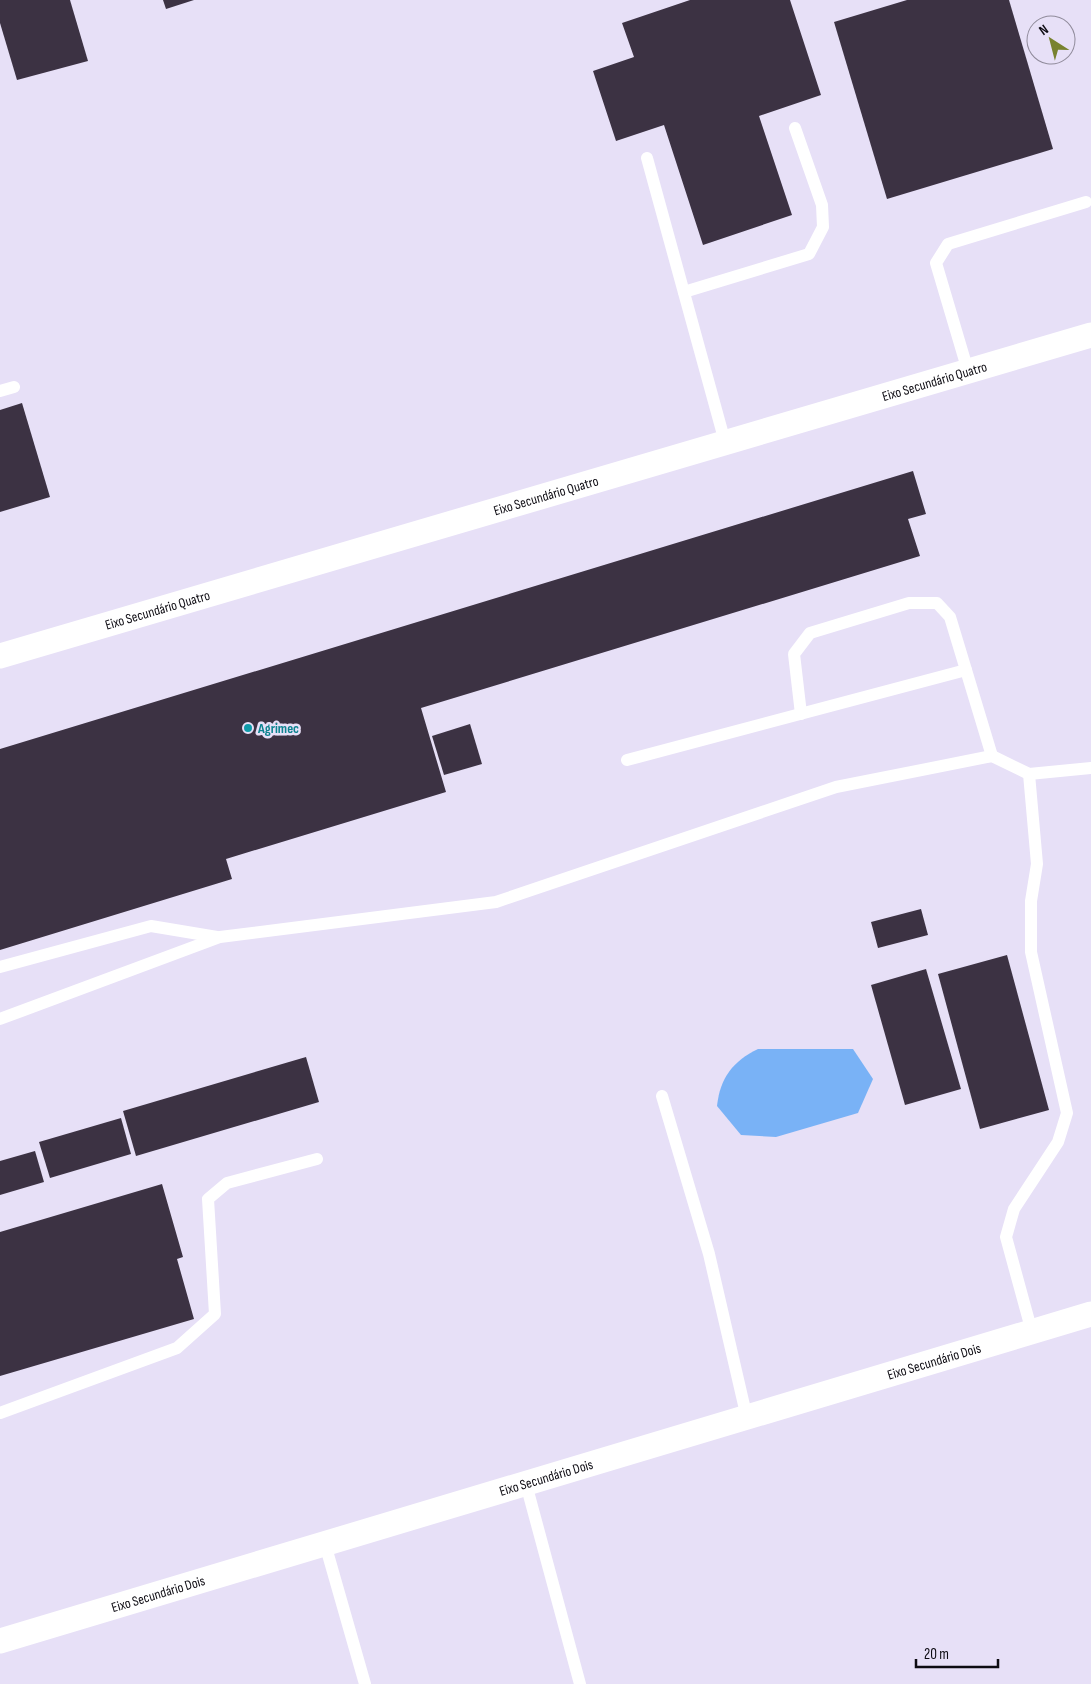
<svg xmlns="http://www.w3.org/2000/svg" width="1091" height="1684" font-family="'Sofia Sans Condensed',sans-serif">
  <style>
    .water { fill: #79b2f6 }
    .building { fill: #3c3243 }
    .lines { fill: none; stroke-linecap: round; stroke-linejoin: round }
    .service { stroke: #fff; stroke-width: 12 }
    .minor { stroke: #fff; stroke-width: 25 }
    .culture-dot { fill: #0f9aa8; stroke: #e7e0f7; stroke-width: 2 }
    .labels { text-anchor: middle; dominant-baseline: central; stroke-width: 5; stroke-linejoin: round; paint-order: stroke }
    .street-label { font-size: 14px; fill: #0d0b12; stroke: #e7e0f7 }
    .culture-label { font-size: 14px; font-weight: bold; fill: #0d838f; stroke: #e7e0f7; text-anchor: start }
  </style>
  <rect width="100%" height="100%" fill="#e7e0f7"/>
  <path class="water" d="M758,1049H853L873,1079L858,1113L776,1137L741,1135L717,1106C720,1078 733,1061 758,1049Z"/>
  <g class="building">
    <path d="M0,0H70L88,61L17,80L0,23Z"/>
    <path d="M163,0H194L166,9Z"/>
    <path d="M690,0H790L821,95L759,116L792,215L703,245L664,125L616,141L593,71L634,57L622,23Z"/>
    <path d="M907,0H1009L1053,149L887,199L834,22Z"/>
    <path d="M22,403L50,497L0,512V410Z"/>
    <path d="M913,471L926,514L908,519L920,556L421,708L446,792L226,859L232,879L0,950V749Z"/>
    <path d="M470,724L482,764L444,775L432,736Z"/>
    <path d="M921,909L928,935L878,948L871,922Z"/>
    <path d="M1007,955L1049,1110L980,1129L938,974Z"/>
    <path d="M926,969L961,1089L905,1105L871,985Z"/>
    <path d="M306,1057L319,1102L136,1156L123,1111Z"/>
    <path d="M121,1118L131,1154L50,1178L39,1142Z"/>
    <path d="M35,1151L44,1182L0,1195V1161Z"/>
    <path d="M162,1184L183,1257L177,1259L194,1319L0,1376V1232Z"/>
  </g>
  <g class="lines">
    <g class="service">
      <path d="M647,158L725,442"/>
      <path d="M684,292L809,254L823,227L822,205L795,128"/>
      <path d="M968,371L936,263L948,244L1086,202"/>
      <path d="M0,391L14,387"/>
      <path d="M801,714L794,654L810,633L909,603H937L950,617L992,756"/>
      <path d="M627,760L966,670"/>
      <path d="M1029,774L1091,768"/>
      <path d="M0,967L151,926L217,937"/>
      <path d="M0,1019L220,937L496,902L836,787L992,756L1029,774L1037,864L1031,901V952L1067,1113L1058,1142L1014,1209L1006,1237L1032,1332"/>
      <path d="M662,1096L709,1254L747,1418"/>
      <path d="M0,1413L177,1348L215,1314L208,1199L227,1183L317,1159"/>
      <path d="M526,1484L580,1684"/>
      <path d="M325,1544L365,1684"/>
    </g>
    <g class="minor">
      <path id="s1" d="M0,656L1091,335"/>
      <path id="s2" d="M0,1641L1091,1314"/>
    </g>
  </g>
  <circle class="culture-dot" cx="248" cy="728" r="5"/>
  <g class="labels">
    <g class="street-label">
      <text stroke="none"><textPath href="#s1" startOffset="974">Eixo Secundário Quatro</textPath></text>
      <text stroke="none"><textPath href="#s1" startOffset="569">Eixo Secundário Quatro</textPath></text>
      <text stroke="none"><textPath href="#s1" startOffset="164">Eixo Secundário Quatro</textPath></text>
      <text stroke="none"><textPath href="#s2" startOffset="975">Eixo Secundário Dois</textPath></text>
      <text stroke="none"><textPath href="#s2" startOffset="570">Eixo Secundário Dois</textPath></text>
      <text stroke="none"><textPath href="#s2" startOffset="165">Eixo Secundário Dois</textPath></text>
    </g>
    <g class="culture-label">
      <text x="258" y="728">Agrimec</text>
    </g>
  </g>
  <g transform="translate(1051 40) rotate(324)"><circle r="24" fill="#e7e0f7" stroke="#908b9b"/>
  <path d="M0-4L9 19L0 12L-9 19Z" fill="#78822f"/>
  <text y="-8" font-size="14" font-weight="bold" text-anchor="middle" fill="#0d0b12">N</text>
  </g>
  <path d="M916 1659v8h82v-8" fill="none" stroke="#0d0b12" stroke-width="2.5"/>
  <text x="924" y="1659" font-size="15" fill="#0d0b12" stroke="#e7e0f7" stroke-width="4" paint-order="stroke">20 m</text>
</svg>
